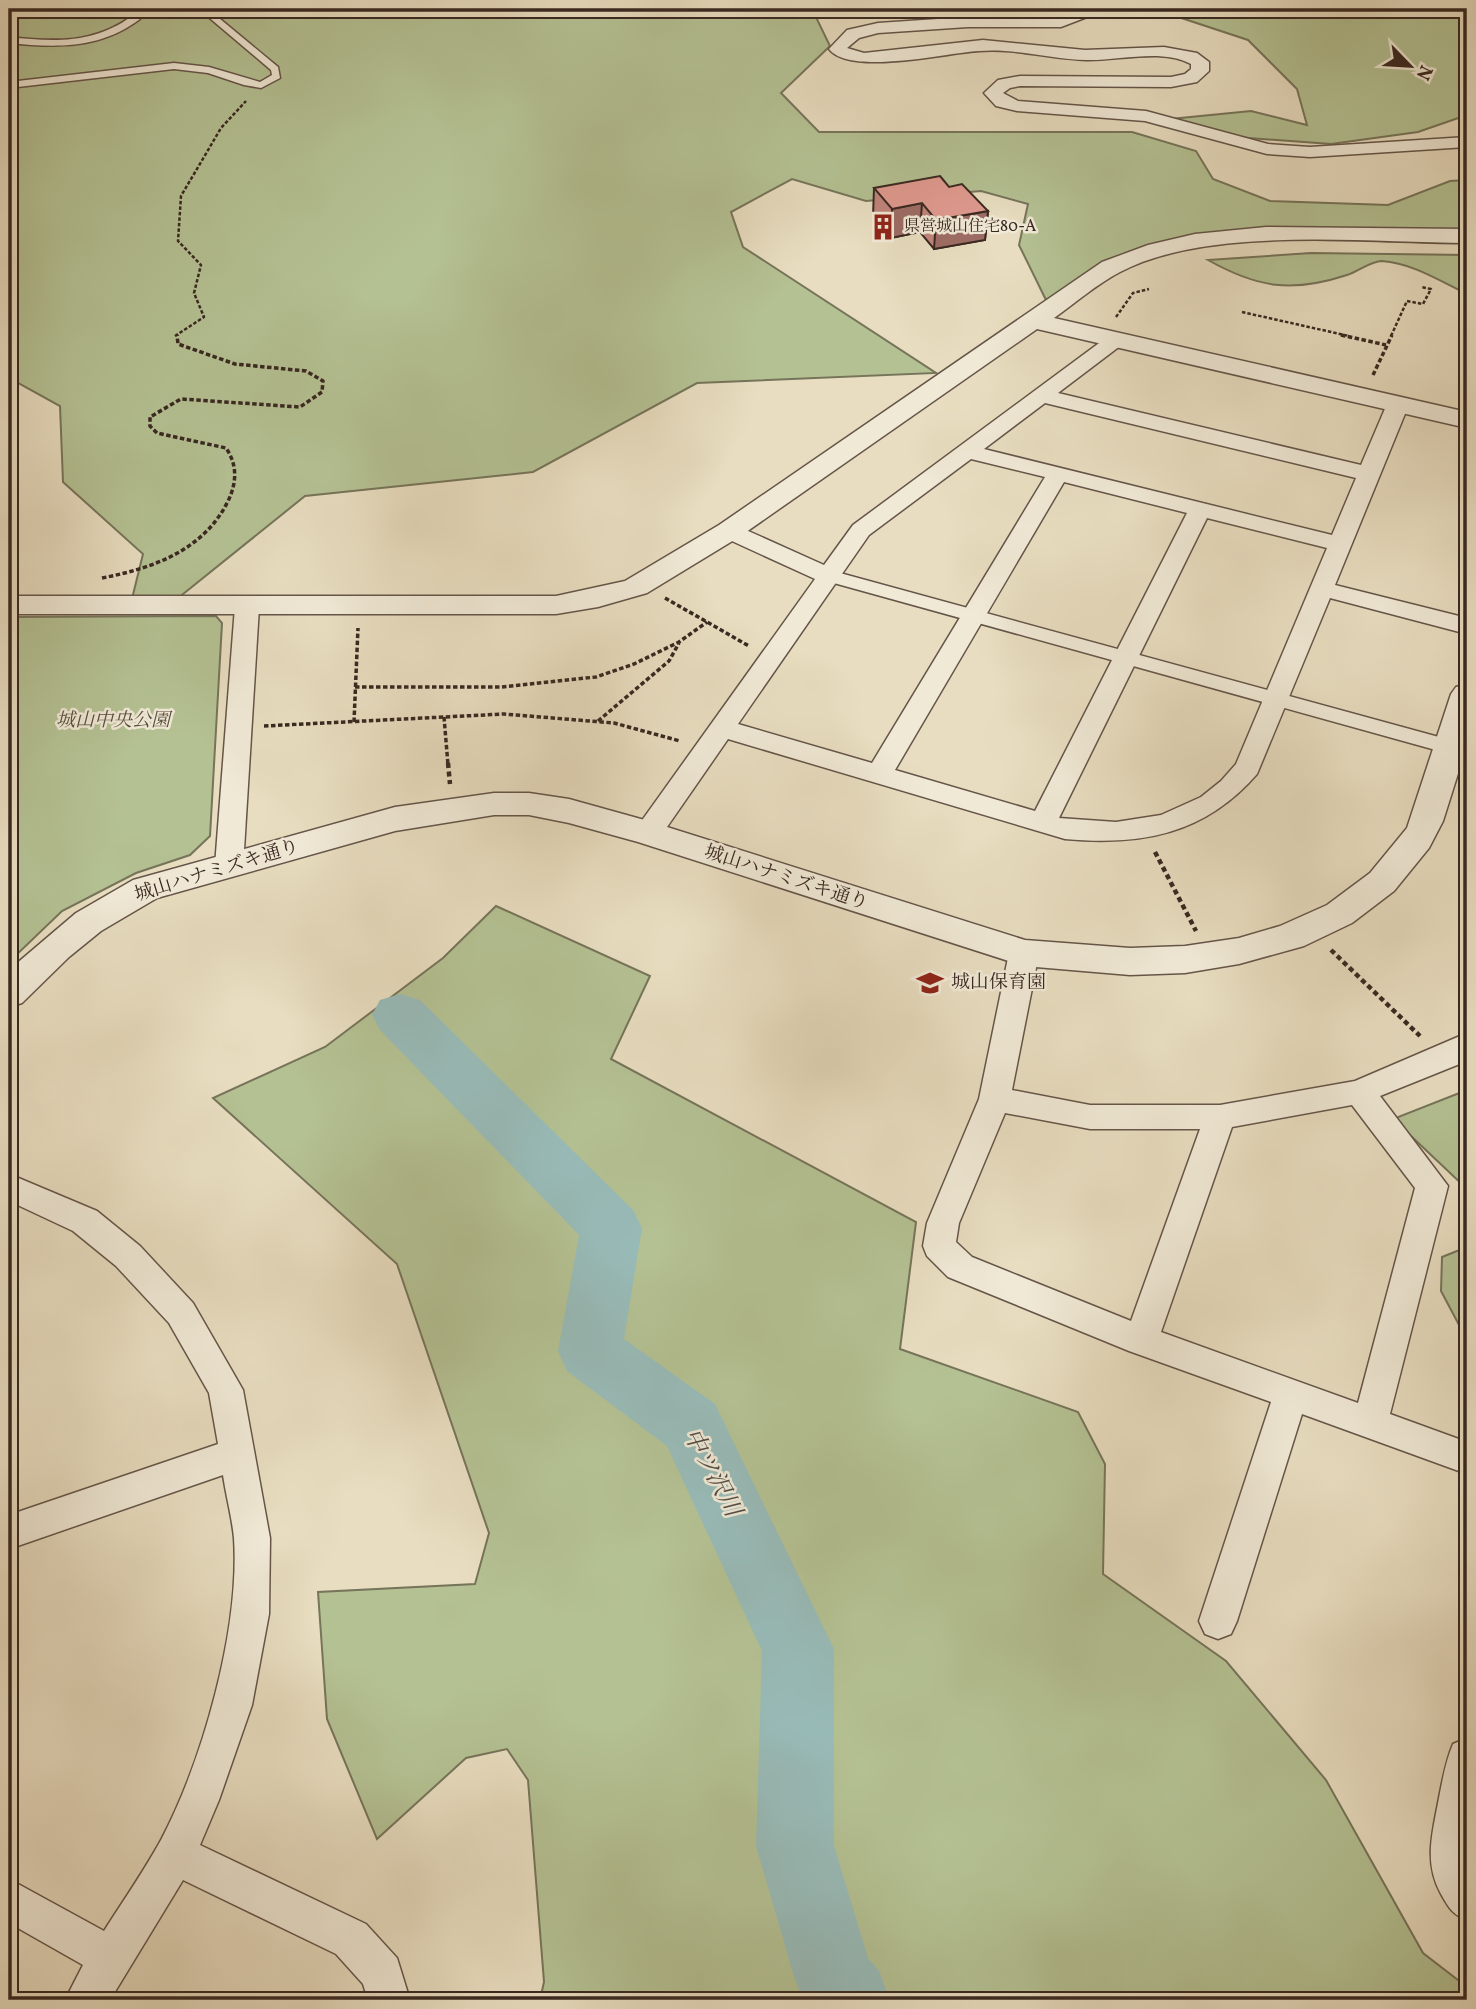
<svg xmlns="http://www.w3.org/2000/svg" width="1476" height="2009" font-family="Vollkorn,'Noto Serif JP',serif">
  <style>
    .green { fill: #b4c193; stroke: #76745a; stroke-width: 2 }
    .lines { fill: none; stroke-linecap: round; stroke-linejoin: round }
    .river { fill: #98bbb8; fill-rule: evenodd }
    .service-casing { stroke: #655549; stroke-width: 3 }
    .pedestrian-casing { stroke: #655549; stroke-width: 3 }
    .minor-casing { stroke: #655549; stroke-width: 3 }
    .tertiary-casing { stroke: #655549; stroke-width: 3 }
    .path-far2 { stroke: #392821; stroke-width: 2.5; stroke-dasharray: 3.5 2; stroke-linecap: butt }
    .path-far1 { stroke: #392821; stroke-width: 3.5; stroke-dasharray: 4.5 2.5; stroke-linecap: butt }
    .path { stroke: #392821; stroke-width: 4.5; stroke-dasharray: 5 3.5; stroke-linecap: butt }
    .service { fill: #f0e9d6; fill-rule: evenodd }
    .pedestrian { fill: #f0e9d6; fill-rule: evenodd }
    .minor { fill: #f0e9d6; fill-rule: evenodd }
    .tertiary { fill: #f0e9d6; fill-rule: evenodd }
    .wall { fill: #c1847c; stroke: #392821; stroke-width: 2 }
    .shaded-wall { fill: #9d6c65; stroke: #392821; stroke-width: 2 }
    .building { fill: #e09a90; stroke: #392821; stroke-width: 2 }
    .labels { text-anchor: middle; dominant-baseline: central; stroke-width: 5; stroke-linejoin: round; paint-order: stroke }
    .far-poi-label { font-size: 16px; fill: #392821; stroke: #f0e9d6; text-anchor: start }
    .park-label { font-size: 19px; font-style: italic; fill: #584e3e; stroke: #f0e9d6 }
    .street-label { font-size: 19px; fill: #392821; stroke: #f0e9d6 }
    .poi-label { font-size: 19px; fill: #392821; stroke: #f0e9d6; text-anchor: start }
    .near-water-label { font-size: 24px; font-style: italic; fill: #514d47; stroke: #f0e9d6 }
  </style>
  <rect width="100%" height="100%" fill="#e8ddc0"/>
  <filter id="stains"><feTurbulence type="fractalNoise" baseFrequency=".00286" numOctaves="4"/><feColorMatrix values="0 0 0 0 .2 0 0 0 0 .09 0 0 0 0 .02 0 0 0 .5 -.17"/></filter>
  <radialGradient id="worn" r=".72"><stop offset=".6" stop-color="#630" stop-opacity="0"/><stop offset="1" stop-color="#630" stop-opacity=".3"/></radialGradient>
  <g class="green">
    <path d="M9,9H820L814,13L830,46L781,93L819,132H1132L1196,151L1213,179L1270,201L1388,205L1450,181L1467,180V237L1203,234L1119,257L1046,300L1019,245L1028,204L981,191L866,201L792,179L731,212L743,247L936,373L697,383L533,472L305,496L162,611L130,607L143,554L63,482L60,406L9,378Z"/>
    <path d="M1154,9H1467V115L1418,132L1331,144L1221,136L1170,119L1251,111L1307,125L1297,89L1248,40Z"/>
    <path d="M1311,253L1467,255V294C1440,281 1412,263 1382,261C1370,261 1358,272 1347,275C1292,293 1258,288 1208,260Z"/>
    <path d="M216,616L222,623L210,836L190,855L136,873L62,911L9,962V617Z"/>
    <path d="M496,906L650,976L611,1059L916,1222L900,1349L1078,1412L1105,1464L1103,1574L1226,1661L1326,1780L1423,1953L1467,1987V2000H540L544,1982L528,1780L507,1749L466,1758L377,1839L327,1719L318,1592L475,1584L489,1533L397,1264L213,1098L325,1047L443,958Z"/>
    <path d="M1467,1090V1189L1393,1119Z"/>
    <path d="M1467,1247V1340L1441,1291L1442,1257Z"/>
  </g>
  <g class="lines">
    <path class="river" d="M400,994L420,1000L633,1210L642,1228L624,1339L715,1404L834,1649V1846L868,1958L879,1971L890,2000H803L795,1980L756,1846L762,1651L667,1446L567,1371L558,1351L579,1235L380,1030L372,1015L380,1000Z"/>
    <g class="service-casing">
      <g id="service">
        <path d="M129,9H137L140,19C100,49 57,48 9,43V37C54,42 94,44 132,16Z"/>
        <path d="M199,9H208L278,67L280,78L261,88L244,85L208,73L174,69L9,88V82L174,63L209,67L260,82L272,75L271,70Z"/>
      </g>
    </g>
    <g class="pedestrian-casing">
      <path id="pedestrian" d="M829,570L1457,742L1460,747L1457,752L1450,754L823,580L820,576L823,572Z"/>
    </g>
    <g class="minor-casing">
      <g id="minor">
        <path d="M1072,9H1088L1089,14L1087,17L1061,27H968L878,33L859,38L847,48L864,53L983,40L1085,50L1164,47L1197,53L1209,62V71L1197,82L1171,87L1020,86L1010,88L1003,93L1018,101L1146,111L1268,144L1310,147L1467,137V147L1310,157L1267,154L1145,121L1017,111L996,106L984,93L998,80L1020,76L1171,77L1185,74L1191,69V64C1162,48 1118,61 1086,60C1051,59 1014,48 979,51C946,53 850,76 829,49L847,30L878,23L968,17H1059L1072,12Z"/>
        <path d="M1117,333L1124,335L1127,339L1124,343L1058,393L1361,465L1387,404L1390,399H1406L1409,404L1335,585L1467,618V634L1330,598L1257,774C1205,834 1142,846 1065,839L728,739L658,840L648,843L638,840L634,833L638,826L815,579L721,536L717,531L721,526H737L824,565L853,525L1110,335ZM1045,403L1356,478L1332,535L984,449ZM971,459L1045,477L872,763L738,724L869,535ZM1064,482L1187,513L1035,811L895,770ZM1207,518L1327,548L1236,764L1221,781L1201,797L1161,815L1116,822L1059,818Z"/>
        <path d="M247,599L256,602L259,607L243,866L239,873L229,876L219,873L215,866L235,607L238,602Z"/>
        <path d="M1024,942L1034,945L1039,953L1012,1090L1090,1105H1220L1355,1081L1467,1033V1061L1380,1096L1448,1186L1390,1414L1467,1442V1474L1302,1414L1237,1621L1231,1634L1218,1639L1205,1634L1199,1621L1271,1402L1129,1351L948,1277L927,1256L923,1246L927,1223L979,1099L1009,953L1014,945ZM1352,1105L1415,1188L1358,1403L1161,1332L1232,1127ZM1005,1113L1090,1129H1200L1131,1321L972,1257L956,1242L959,1223Z"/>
        <path d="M9,1174L97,1211L140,1246L193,1303L243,1390L270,1538L269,1614L252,1705L219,1800L200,1845L366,1924L397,1958L410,2000H368L363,1984L336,1954L183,1880L110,2000H65L83,1965L9,1923V1879L104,1931C123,1901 144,1871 161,1840C203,1760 240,1629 234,1538C232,1517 226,1496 223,1475L9,1549V1515L218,1444L209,1393L169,1323L116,1266L73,1231L9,1201Z"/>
        <path d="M1467,1738V1920C1452,1914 1449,1908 1441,1894C1424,1863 1432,1835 1438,1803C1442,1783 1445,1763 1453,1744Z"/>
      </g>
    </g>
    <g class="tertiary-casing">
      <g id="tertiary">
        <path d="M1266,227L1467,229V243C1367,243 1209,225 1120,272C1097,284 1075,303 1054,318L1467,412V428L1037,329L739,537L647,593L598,607L556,614H9V596H556L625,581L719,525L1102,262L1148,245L1195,234Z"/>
        <path d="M1467,684V745L1443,821L1429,848L1394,891L1352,923L1304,946L1239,964L1185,973L1130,975L1024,966L638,842L569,823L529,815H494L395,831L157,898L101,931L69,957L22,1003L9,1007V970L76,913L133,880L395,807L494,793H529L569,799L648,821L1025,940L1130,948L1185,946L1239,938L1280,926L1327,905L1370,873L1407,828L1451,694L1456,687Z"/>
      </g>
    </g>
    <g class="path-far2">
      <path d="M1242,312L1349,336"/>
      <path d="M1116,317L1133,293L1149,289"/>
      <path d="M175,336L204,317L194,293L201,265L178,241L181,196L221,128L246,101"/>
      <path d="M1391,336L1407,301L1423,304L1431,289L1421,287"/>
    </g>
    <g class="path-far1">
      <path d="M1341,335L1386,345"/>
      <path d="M1373,375L1392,335"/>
      <path d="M102,578C154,568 205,550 229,499C237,481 237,464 226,448L157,433L150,426V417L181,399L300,407L322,392L323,381L306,371L235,364L178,344L177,335"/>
      <path d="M665,598L749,646"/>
      <path d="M355,687H501L596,677L634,664L679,642L707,622"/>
      <path d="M444,717L448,765"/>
      <path d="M598,721L669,661L679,643"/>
      <path d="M354,722L358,628"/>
      <path d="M264,726L504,714L614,723L680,741"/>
    </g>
    <g class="path">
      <path d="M448,763L450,784"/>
      <path d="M1155,852L1196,931"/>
      <path d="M1331,950L1420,1036"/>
    </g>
    <use href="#service" class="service"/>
    <use href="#pedestrian" class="pedestrian"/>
    <use href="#minor" class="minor"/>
    <use href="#tertiary" class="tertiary"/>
  </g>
  <path class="wall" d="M949,187L988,211L985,240L934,249L920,232L891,238L873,217L874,188Z"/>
  <g class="shaded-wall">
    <path d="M922,203L920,232L891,238L892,209Z"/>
    <path d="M988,211L985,240L934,249L936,220Z"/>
  </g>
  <path class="building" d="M940,176L949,187L962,184L988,211L936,220L922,203L892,209L874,188Z"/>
  <defs>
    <g id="building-bare" transform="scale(2.1)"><path d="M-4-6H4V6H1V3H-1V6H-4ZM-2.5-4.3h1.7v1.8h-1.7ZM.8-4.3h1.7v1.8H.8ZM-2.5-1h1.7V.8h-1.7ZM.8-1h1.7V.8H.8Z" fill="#8f2418" stroke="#f0e9d6" stroke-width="2.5" paint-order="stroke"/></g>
    <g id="school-bare" transform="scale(2.1)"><path d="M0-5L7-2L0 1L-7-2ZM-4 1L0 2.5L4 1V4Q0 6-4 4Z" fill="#8f2418" stroke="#f0e9d6" stroke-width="2.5" paint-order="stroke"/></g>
  </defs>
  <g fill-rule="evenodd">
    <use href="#building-bare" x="883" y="227"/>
    <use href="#school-bare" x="930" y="983"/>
  </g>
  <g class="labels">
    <g class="far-poi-label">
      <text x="904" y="227">県営城山住宅80-A</text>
    </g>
    <g class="park-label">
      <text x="113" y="721">城山中央公園</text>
    </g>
    <g class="street-label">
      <text transform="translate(217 871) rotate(-17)">城山ハナミズキ通り</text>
      <text transform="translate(786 878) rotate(18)">城山ハナミズキ通り</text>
    </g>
    <g class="poi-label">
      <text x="951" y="983">城山保育園</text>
    </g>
    <g class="near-water-label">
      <text transform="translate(711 1473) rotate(62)">中ツ沢川</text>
    </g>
  </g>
  <rect width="1476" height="2009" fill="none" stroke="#e8ddc0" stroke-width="35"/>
  <rect x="10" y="10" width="1455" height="1988" fill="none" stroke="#392821" stroke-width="3.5"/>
  <rect x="18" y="18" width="1441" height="1974" fill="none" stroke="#392821" stroke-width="2"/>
  <g transform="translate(1410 66) rotate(115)" stroke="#f0e9d6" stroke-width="5" paint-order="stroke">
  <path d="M0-5L12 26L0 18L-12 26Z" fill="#392821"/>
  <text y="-10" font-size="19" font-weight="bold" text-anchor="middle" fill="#392821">N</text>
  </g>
  <rect width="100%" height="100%" filter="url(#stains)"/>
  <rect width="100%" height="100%" fill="url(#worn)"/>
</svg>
